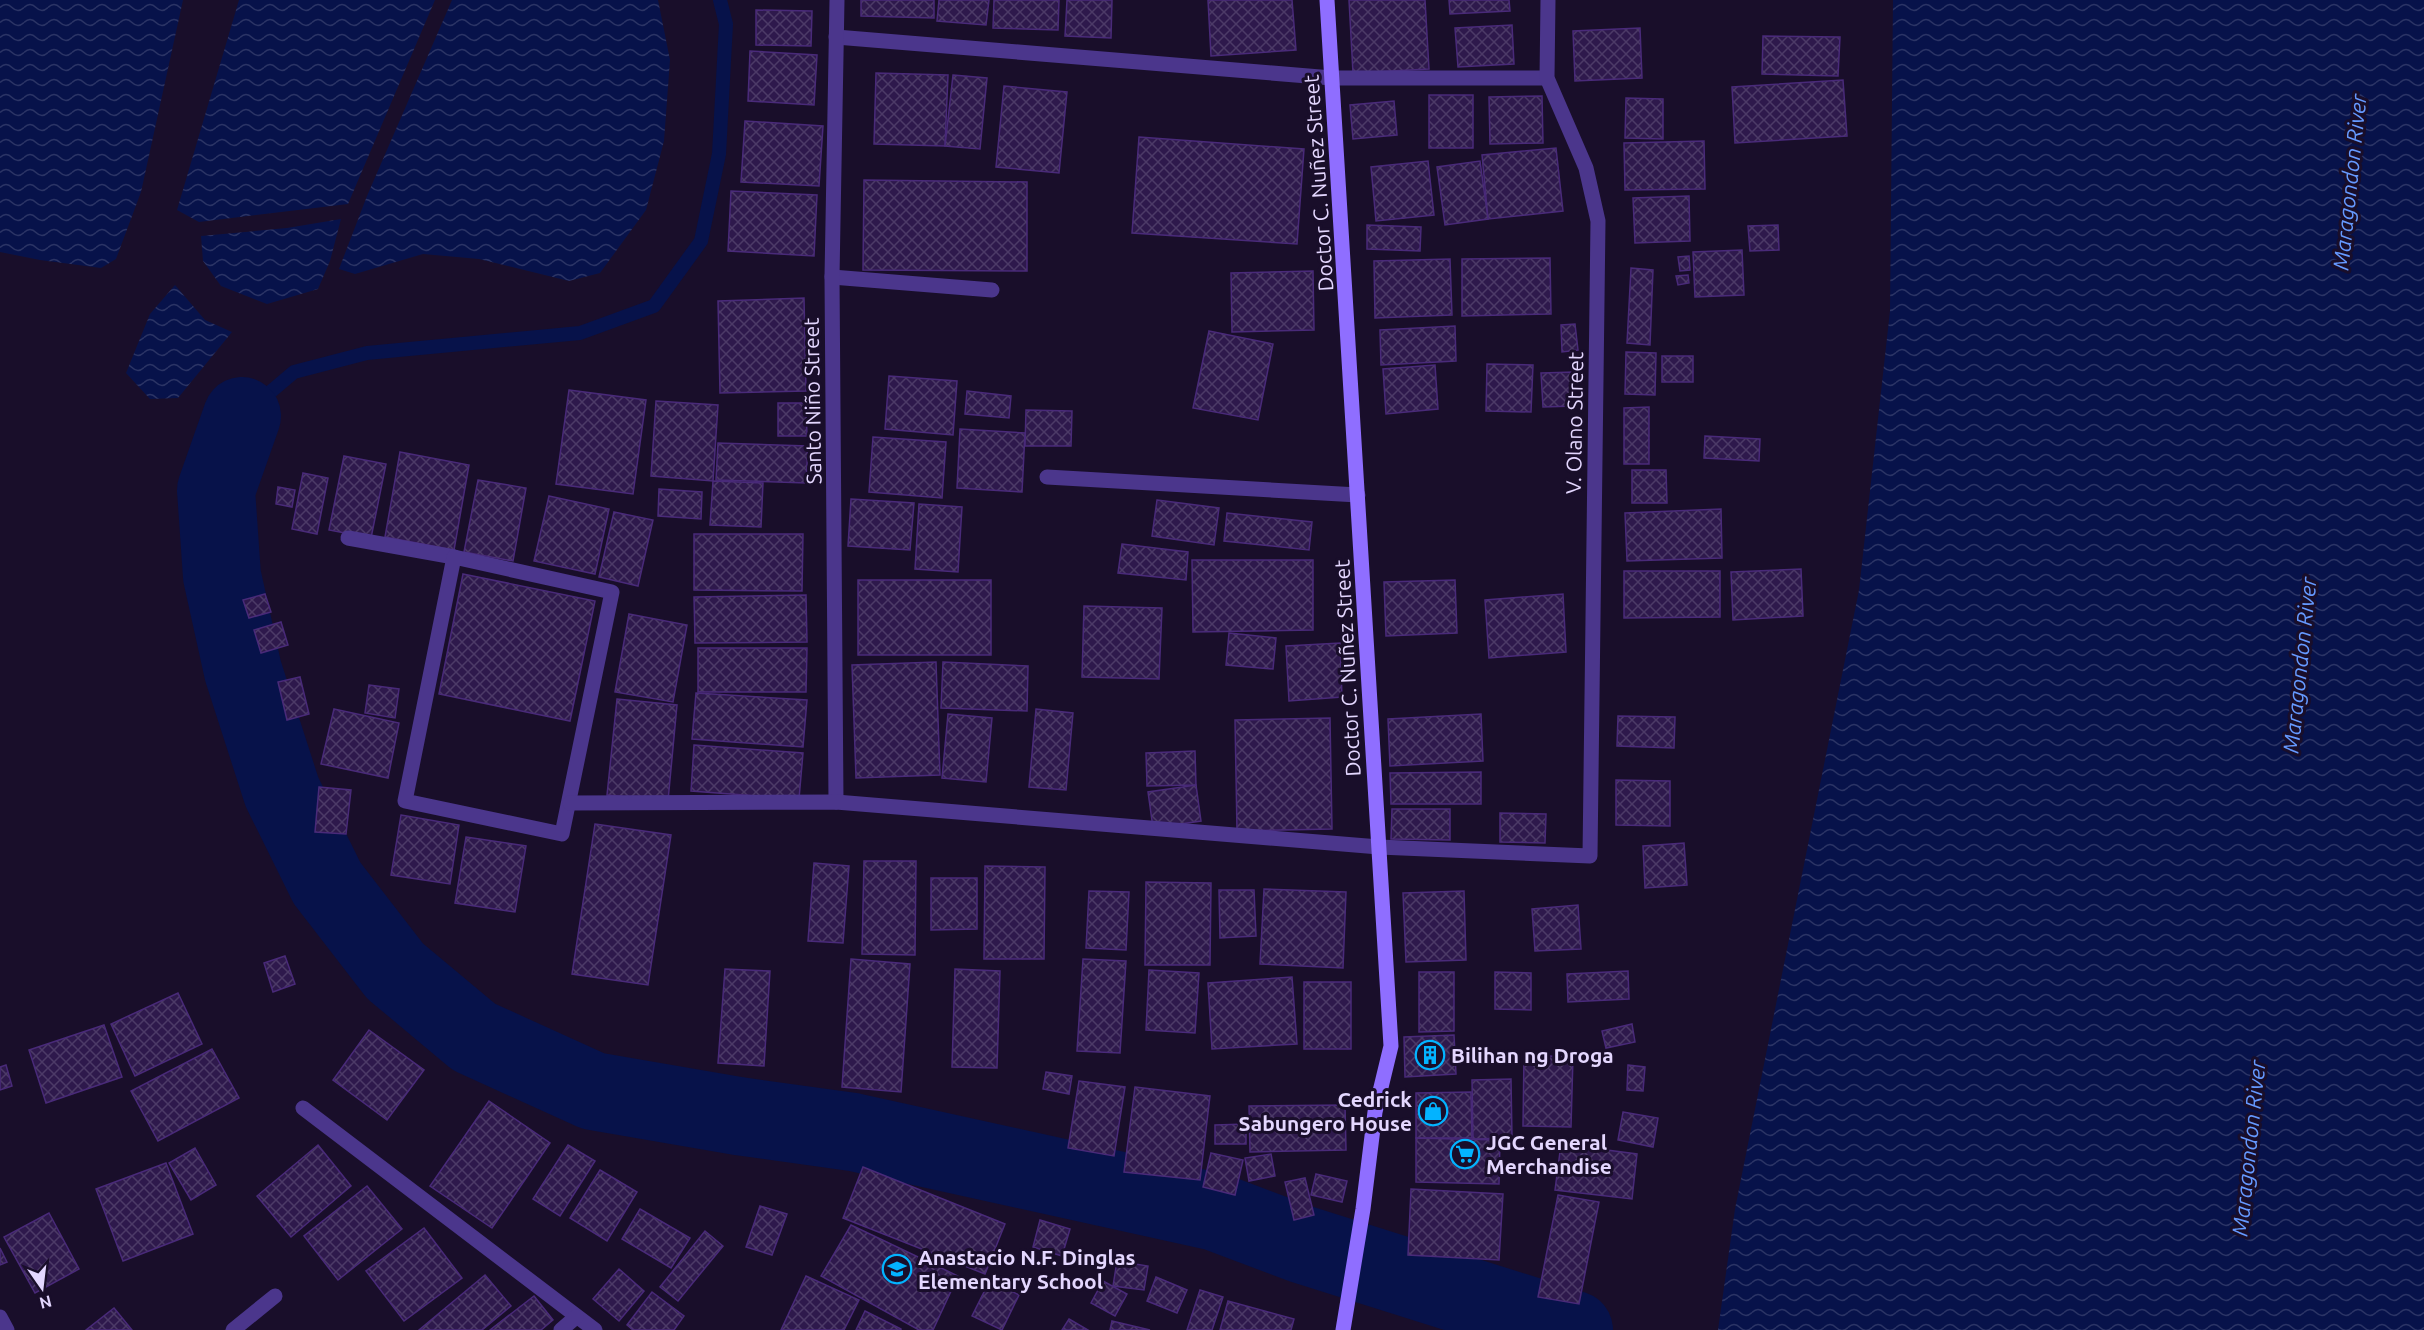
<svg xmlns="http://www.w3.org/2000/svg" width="2424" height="1330" font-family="Ubuntu,sans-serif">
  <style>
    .water { fill: url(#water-waves) }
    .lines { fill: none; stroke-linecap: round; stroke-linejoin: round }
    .stream { stroke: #07124a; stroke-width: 14 }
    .river { stroke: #07124a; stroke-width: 78 }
    .building { fill: url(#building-cross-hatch); stroke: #492a79; stroke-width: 1.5 }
    .lane { stroke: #4b368c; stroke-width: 15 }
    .street { stroke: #4b368c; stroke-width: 15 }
    .secondary { stroke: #8f6eff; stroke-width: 15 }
    .labels { text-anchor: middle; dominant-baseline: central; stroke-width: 6; stroke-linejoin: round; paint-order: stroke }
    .street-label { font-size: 21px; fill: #e4d7ff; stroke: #190e2a }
    .poi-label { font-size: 21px; font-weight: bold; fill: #e4d7ff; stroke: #190e2a; text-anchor: start }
    .water-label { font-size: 22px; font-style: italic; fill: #6599ff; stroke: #190e2a }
  </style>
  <defs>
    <pattern id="water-waves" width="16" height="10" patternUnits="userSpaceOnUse" patternTransform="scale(1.5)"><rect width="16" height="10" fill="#07124a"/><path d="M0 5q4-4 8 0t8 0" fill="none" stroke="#2b3465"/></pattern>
    <pattern id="building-cross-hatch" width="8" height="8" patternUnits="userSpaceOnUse" patternTransform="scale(1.5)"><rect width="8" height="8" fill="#2e194c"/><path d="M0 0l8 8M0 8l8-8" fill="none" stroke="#4c3a67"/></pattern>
  </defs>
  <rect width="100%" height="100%" fill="#190e2a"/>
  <g class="water">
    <path d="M0,0H183L141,192L116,259L101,268L40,260L0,252Z"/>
    <path d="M239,0H435L348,204L199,222L177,210Z"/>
    <path d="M452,0H658L670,60L664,141L646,210L600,273L569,281L479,259L423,254L355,274L339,269L367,196Z"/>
    <path d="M1893,0H2424V1330H1718L1735,1209L1859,590L1890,311Z"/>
    <path d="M341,219L330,261L318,289L267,304L221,286L203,261L201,236L287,228Z"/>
    <path d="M175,285L205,320L232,332L178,398L150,399L126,373L150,314Z"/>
  </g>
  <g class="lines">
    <path class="stream" d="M242,416L294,372L367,353L580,333L654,306L701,241L719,154L726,24L720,0"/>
    <path class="river" d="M242,416L216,490L222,576L243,671L282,792L327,883L395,971L474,1037L593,1091L738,1116L853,1132L1216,1212L1301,1244L1574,1330"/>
  </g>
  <g class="building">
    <path d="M861,0H934V18L861,16Z"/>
    <path d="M939,0H989L986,25L937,21Z"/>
    <path d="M994,0H1059L1058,30L993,28Z"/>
    <path d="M1067,0H1112L1111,38L1065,36Z"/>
    <path d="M1208,0H1292L1296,50L1211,56Z"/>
    <path d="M1349,0H1425L1429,69L1353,73Z"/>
    <path d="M1449,0H1509L1510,11L1450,14Z"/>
    <path d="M756,10L812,11L811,46L756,45Z"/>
    <path d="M1512,25L1514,64L1458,67L1455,28Z"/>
    <path d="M1640,28L1642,78L1575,81L1573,31Z"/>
    <path d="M1763,36L1840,37L1838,76L1762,74Z"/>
    <path d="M750,51L817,55L814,105L748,101Z"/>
    <path d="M876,73L948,75L945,146L874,144Z"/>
    <path d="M953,75L987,78L980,149L945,146Z"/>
    <path d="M1843,80L1847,136L1735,143L1732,87Z"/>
    <path d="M1004,86L1067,92L1059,173L996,167Z"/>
    <rect x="1429" y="95" width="44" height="53"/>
    <path d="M1542,96L1543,143L1490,144L1489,97Z"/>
    <path d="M1626,98L1663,99V139L1625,138Z"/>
    <path d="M1394,101L1397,135L1353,139L1350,105Z"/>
    <path d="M745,121L823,126L819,186L741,182Z"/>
    <path d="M1139,137L1304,149L1297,244L1132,233Z"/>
    <path d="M1704,141L1705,189L1625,190L1624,143Z"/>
    <path d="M1556,148L1563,211L1488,219L1482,155Z"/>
    <path d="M1428,161L1434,215L1376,221L1371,167Z"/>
    <path d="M1480,161L1488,219L1445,225L1437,167Z"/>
    <path d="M864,180L1027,182V271L863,270Z"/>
    <path d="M731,191L817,195L814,256L728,251Z"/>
    <path d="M1689,196L1690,241L1635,243L1633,198Z"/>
    <path d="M1367,225L1421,227L1420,251L1367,249Z"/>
    <path d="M1778,225L1779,250L1750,251L1748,226Z"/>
    <path d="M1742,250L1744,295L1695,297L1693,252Z"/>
    <path d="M1689,256L1690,270L1680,271L1678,257Z"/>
    <path d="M1550,258L1551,314L1462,316V259Z"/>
    <path d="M1450,259L1452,315L1375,318L1374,261Z"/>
    <path d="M1631,268L1653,270L1650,345L1627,343Z"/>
    <path d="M1313,271L1314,330L1232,332L1231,273Z"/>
    <path d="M1688,275L1689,283L1678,285L1676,276Z"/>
    <path d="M804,298L806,391L720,393L718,301Z"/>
    <path d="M1575,324L1578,350L1562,352L1561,325Z"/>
    <path d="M1455,326L1456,361L1381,365L1380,330Z"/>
    <path d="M1209,331L1273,344L1258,420L1193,408Z"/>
    <path d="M1626,352L1656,353L1655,395L1625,394Z"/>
    <rect x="1662" y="356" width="31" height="26"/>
    <path d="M1487,364L1533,365L1531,412L1486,411Z"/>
    <path d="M1435,365L1438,409L1386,414L1383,369Z"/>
    <path d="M1574,372L1575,406L1543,407L1541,373Z"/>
    <path d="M889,376L957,381L953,435L885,429Z"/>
    <path d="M569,390L646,400L633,494L556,484Z"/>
    <path d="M967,391L1011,396L1009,418L965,414Z"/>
    <path d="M656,401L718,405L713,481L651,476Z"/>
    <path d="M778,403H806L807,436H778Z"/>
    <path d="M1649,407V464H1624V408Z"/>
    <path d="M1026,410L1072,411L1071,446H1025Z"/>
    <path d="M960,429L1025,433L1022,492L957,488Z"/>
    <path d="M1705,436L1760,439L1759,461L1704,458Z"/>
    <path d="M873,437L946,442L942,498L869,492Z"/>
    <path d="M718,443L808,446L806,483L716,480Z"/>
    <path d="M400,452L469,465L454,550L385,537Z"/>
    <path d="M344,456L386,464L371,538L329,530Z"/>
    <path d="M1632,470H1666L1667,503H1632Z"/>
    <path d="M303,473L328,478L317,534L292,529Z"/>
    <path d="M478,480L526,488L513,561L464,552Z"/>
    <path d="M713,481L763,483L761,527L710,525Z"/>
    <path d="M278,487L295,490L292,507L276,504Z"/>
    <path d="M659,489L702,492L701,519L658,516Z"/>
    <path d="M549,496L609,509L595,574L534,561Z"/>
    <path d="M851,499L914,503L910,550L848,546Z"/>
    <path d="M1157,500L1219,508L1214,545L1152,536Z"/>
    <path d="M919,504L962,507L958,572L915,569Z"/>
    <path d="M1721,509L1722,558L1627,561L1625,513Z"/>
    <path d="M614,512L653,520L638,586L599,577Z"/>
    <path d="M1227,513L1312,522L1309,550L1224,541Z"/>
    <path d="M694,534H803L802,591L694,590Z"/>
    <path d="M1122,544L1188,552L1186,580L1118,573Z"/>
    <path d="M1192,560H1313V630L1193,632Z"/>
    <path d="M1801,569L1803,616L1733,620L1731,572Z"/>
    <path d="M1624,571H1720V617L1624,618Z"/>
    <path d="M463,574L595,601L570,721L439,694Z"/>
    <rect x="858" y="580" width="133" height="75"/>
    <path d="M1455,580L1457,633L1386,636L1384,582Z"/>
    <path d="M265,594L271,612L249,618L243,600Z"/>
    <path d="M1563,594L1566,652L1489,658L1485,600Z"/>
    <path d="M806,595L807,642L695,643L694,597Z"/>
    <path d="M1084,606L1162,608L1159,679L1082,677Z"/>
    <path d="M629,614L687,625L673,702L615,692Z"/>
    <path d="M281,622L288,645L261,653L254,630Z"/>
    <path d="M1229,633L1276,638L1273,669L1226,665Z"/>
    <path d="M1340,643L1342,697L1289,701L1286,646Z"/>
    <path d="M698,648H807L806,692H698Z"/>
    <path d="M936,662L940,775L856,778L852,665Z"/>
    <path d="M943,662L1028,666L1027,711L941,708Z"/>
    <path d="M300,677L309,714L287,720L278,682Z"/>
    <path d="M369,685L399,689L395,718L365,713Z"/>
    <path d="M696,693L807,700L803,747L692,739Z"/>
    <path d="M617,699L677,705L668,801L607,795Z"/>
    <path d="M334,709L399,723L388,778L321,764Z"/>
    <path d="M1036,709L1073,713L1066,790L1029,787Z"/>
    <path d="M948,714L992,718L986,782L942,778Z"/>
    <path d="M1481,714L1483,761L1390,766L1388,719Z"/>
    <path d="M1618,716L1675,717L1674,748L1617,746Z"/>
    <path d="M1330,718L1332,829L1237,831L1235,720Z"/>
    <path d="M694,745L803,753L799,799L691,791Z"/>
    <path d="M1195,751L1196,785L1147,786L1146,753Z"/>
    <path d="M1481,772V804H1391L1390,773Z"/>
    <path d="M1616,780L1670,781V826L1616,825Z"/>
    <path d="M1196,785L1201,821L1153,828L1148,792Z"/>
    <path d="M319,787L351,790L346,834L315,832Z"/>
    <path d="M1392,809H1450V840L1391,839Z"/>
    <path d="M1500,813L1546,814L1545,843L1500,842Z"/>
    <path d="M401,815L459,825L450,884L391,875Z"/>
    <path d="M595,824L671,835L648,985L572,974Z"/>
    <path d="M466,837L526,846L515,912L455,903Z"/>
    <path d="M1684,843L1687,885L1645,888L1643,846Z"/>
    <path d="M864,861H916L915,955L862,954Z"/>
    <path d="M814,863L849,866L843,943L808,941Z"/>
    <path d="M985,866L1045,867L1044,959H984Z"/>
    <path d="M931,878H977V929L931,930Z"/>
    <path d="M1146,882L1211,883L1210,965H1145Z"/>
    <path d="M1264,889L1346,892L1343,968L1260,964Z"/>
    <path d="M1219,890H1254L1256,936L1220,938Z"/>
    <path d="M1089,891L1129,892L1126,950L1086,948Z"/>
    <path d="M1464,891L1466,960L1406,962L1403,893Z"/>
    <path d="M1578,905L1581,949L1535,951L1532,909Z"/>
    <path d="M285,956L295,984L273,992L264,963Z"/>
    <path d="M851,959L910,964L901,1092L842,1087Z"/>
    <path d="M1083,959L1126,961L1120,1053L1077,1051Z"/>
    <path d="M725,969L770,971L764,1066L718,1063Z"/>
    <path d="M955,969L1000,971L997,1068L952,1067Z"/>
    <path d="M1149,970L1199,973L1195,1033L1146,1030Z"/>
    <path d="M1628,971L1629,999L1568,1002L1567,974Z"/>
    <path d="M1419,972H1454V1031L1419,1032Z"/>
    <path d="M1495,972L1531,973V1010L1495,1009Z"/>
    <path d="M1292,977L1297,1044L1212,1049L1208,983Z"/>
    <rect x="1304" y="982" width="47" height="67"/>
    <path d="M178,993L202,1044L135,1076L111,1024Z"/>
    <path d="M1632,1024L1635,1042L1606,1048L1602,1031Z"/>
    <path d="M104,1025L122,1077L46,1103L29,1050Z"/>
    <path d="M369,1030L424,1070L387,1120L333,1080Z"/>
    <path d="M1454,1035L1456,1074L1405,1077L1404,1037Z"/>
    <path d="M212,1049L239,1098L158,1141L131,1091Z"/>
    <path d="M1524,1055L1573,1057L1571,1127L1523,1126Z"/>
    <path d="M6,1065L12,1086L0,1090V1067Z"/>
    <path d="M1628,1065L1645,1067L1643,1091L1627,1090Z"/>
    <path d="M1046,1072L1072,1076L1069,1094L1043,1089Z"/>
    <path d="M1511,1079L1512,1138L1473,1139L1472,1080Z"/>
    <path d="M1079,1081L1125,1087L1114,1156L1068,1148Z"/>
    <path d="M1135,1087L1210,1096L1200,1180L1124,1172Z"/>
    <path d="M1471,1092L1472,1138H1416V1093Z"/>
    <path d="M489,1101L550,1143L492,1228L430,1186Z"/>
    <path d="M1345,1105L1346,1150L1250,1152L1249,1106Z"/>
    <path d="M1623,1112L1658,1118L1653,1147L1618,1140Z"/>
    <path d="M1246,1124V1144H1215V1125Z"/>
    <path d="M1416,1138L1500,1140L1499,1184L1416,1182Z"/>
    <path d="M1561,1144L1637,1154L1632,1199L1555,1190Z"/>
    <path d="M318,1145L351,1186L291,1237L257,1196Z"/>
    <path d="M568,1145L595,1161L560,1216L533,1199Z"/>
    <path d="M195,1148L216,1185L191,1200L169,1163Z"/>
    <path d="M1211,1153L1243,1160L1235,1195L1203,1187Z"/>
    <path d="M1271,1154L1275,1176L1249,1181L1245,1158Z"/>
    <path d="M166,1163L193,1234L123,1261L96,1189Z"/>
    <path d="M863,1167L1005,1224L985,1274L843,1218Z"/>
    <path d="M600,1170L637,1192L607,1241L570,1218Z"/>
    <path d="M1316,1174L1347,1181L1342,1202L1311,1195Z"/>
    <path d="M1305,1178L1314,1215L1294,1220L1285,1182Z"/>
    <path d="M367,1186L402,1229L338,1280L304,1236Z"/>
    <path d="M1411,1189L1503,1194L1499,1260L1408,1255Z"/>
    <path d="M1558,1195L1599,1202L1579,1304L1538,1297Z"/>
    <path d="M760,1206L787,1214L772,1255L746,1247Z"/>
    <path d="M640,1209L690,1238L671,1268L622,1239Z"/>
    <path d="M49,1213L79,1269L35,1293L4,1237Z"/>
    <path d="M1040,1220L1070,1229L1062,1256L1033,1247Z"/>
    <path d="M851,1225L958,1276L933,1330H919L821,1276Z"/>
    <path d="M424,1228L462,1278L404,1321L366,1271Z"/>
    <path d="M705,1231L723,1246L678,1301L660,1287Z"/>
    <path d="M0,1248L7,1262L0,1265Z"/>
    <path d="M1117,1261L1148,1266L1144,1290L1113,1286Z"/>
    <path d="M619,1269L644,1291L619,1321L593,1299Z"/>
    <path d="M485,1275L511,1306L482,1330H419Z"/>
    <path d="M806,1276L859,1300L844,1330H781Z"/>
    <path d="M1156,1277L1187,1290L1177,1313L1147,1301Z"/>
    <path d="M990,1280L1019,1295L1002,1330L972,1316Z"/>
    <path d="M1103,1281L1127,1294L1115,1316L1091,1303Z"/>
    <path d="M1200,1290L1223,1297L1212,1330H1187Z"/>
    <path d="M652,1292L684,1316L674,1330H633L627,1325Z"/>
    <path d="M534,1296L553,1320L541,1330H490Z"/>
    <path d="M1228,1301L1294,1319L1291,1330H1220Z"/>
    <path d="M114,1308L132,1330H86Z"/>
    <path d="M865,1311L901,1329V1330H856Z"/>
    <path d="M1069,1319L1088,1330H1062Z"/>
    <path d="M1112,1321L1150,1330H1110Z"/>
  </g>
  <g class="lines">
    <g class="lane">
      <path d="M832,277L992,290"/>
      <path d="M1047,477L1358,495"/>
    </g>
    <g class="street">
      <path d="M836,37L1332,78H1547"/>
      <path d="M348,538L454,557"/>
      <path d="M454,557L612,592L562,834L405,801Z"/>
      <path d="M836,802L832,277L837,0"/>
      <path d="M570,803L836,802L1379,847L1590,856L1598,221L1586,168L1547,78L1548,0"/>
      <path d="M303,1108L595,1330"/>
      <path d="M0,1317L7,1330"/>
      <path d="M233,1330L275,1296"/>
      <path d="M561,1330L576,1317"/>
    </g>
    <path class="secondary" d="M1327,0L1391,1046L1375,1112L1363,1209L1343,1330"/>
  </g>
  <defs>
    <g id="building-ring" transform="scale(1.5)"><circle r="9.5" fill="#190e2a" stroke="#03b3ff" stroke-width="1.5"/><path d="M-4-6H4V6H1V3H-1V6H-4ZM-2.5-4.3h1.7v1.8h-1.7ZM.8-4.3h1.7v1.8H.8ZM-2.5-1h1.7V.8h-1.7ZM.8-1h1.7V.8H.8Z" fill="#03b3ff"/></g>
    <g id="shop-ring" transform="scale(1.5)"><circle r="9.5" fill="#190e2a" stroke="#03b3ff" stroke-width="1.5"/><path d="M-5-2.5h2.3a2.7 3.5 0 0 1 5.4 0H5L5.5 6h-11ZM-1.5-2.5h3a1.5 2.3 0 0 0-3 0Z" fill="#03b3ff"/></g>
    <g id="supermarket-ring" transform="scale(1.5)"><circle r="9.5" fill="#190e2a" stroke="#03b3ff" stroke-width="1.5"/><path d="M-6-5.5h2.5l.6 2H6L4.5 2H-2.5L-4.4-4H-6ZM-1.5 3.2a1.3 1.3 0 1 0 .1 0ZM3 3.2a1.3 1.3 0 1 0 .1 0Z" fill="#03b3ff"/></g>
    <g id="school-ring" transform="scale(1.5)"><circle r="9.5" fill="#190e2a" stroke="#03b3ff" stroke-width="1.5"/><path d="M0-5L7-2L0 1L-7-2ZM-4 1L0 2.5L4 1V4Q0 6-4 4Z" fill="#03b3ff"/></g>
  </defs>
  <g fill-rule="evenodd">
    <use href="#building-ring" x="1430" y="1055"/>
    <use href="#shop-ring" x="1433" y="1111"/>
    <use href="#supermarket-ring" x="1465" y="1154"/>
    <use href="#school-ring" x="897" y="1269"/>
  </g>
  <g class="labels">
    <g class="street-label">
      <text transform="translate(1318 183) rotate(-94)">Doctor C. Nuñez Street</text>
      <text transform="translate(812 401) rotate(-91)">Santo Niño Street</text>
      <text transform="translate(1574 423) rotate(-89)">V. Olano Street</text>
      <text transform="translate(1347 668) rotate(-93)">Doctor C. Nuñez Street</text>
    </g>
    <g class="poi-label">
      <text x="1451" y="1055">Bilihan ng Droga</text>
      <text x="1412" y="1099" text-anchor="end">Cedrick<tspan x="1412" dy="24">Sabungero House</tspan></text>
      <text x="1486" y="1142">JGC General<tspan x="1486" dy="24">Merchandise</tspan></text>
      <text x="918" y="1257">Anastacio N.F. Dinglas<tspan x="918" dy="24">Elementary School</tspan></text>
    </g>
    <g class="water-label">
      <text transform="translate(2349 182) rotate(-84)">Maragondon River</text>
      <text transform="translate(2299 665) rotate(-84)">Maragondon River</text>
      <text transform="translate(2248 1148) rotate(-84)">Maragondon River</text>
    </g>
  </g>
  <g transform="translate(42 1288) rotate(166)" stroke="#190e2a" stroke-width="4.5" paint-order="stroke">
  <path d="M0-4.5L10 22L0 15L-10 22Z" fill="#e4d7ff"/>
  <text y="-9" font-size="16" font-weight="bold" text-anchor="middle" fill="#e4d7ff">N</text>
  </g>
</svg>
